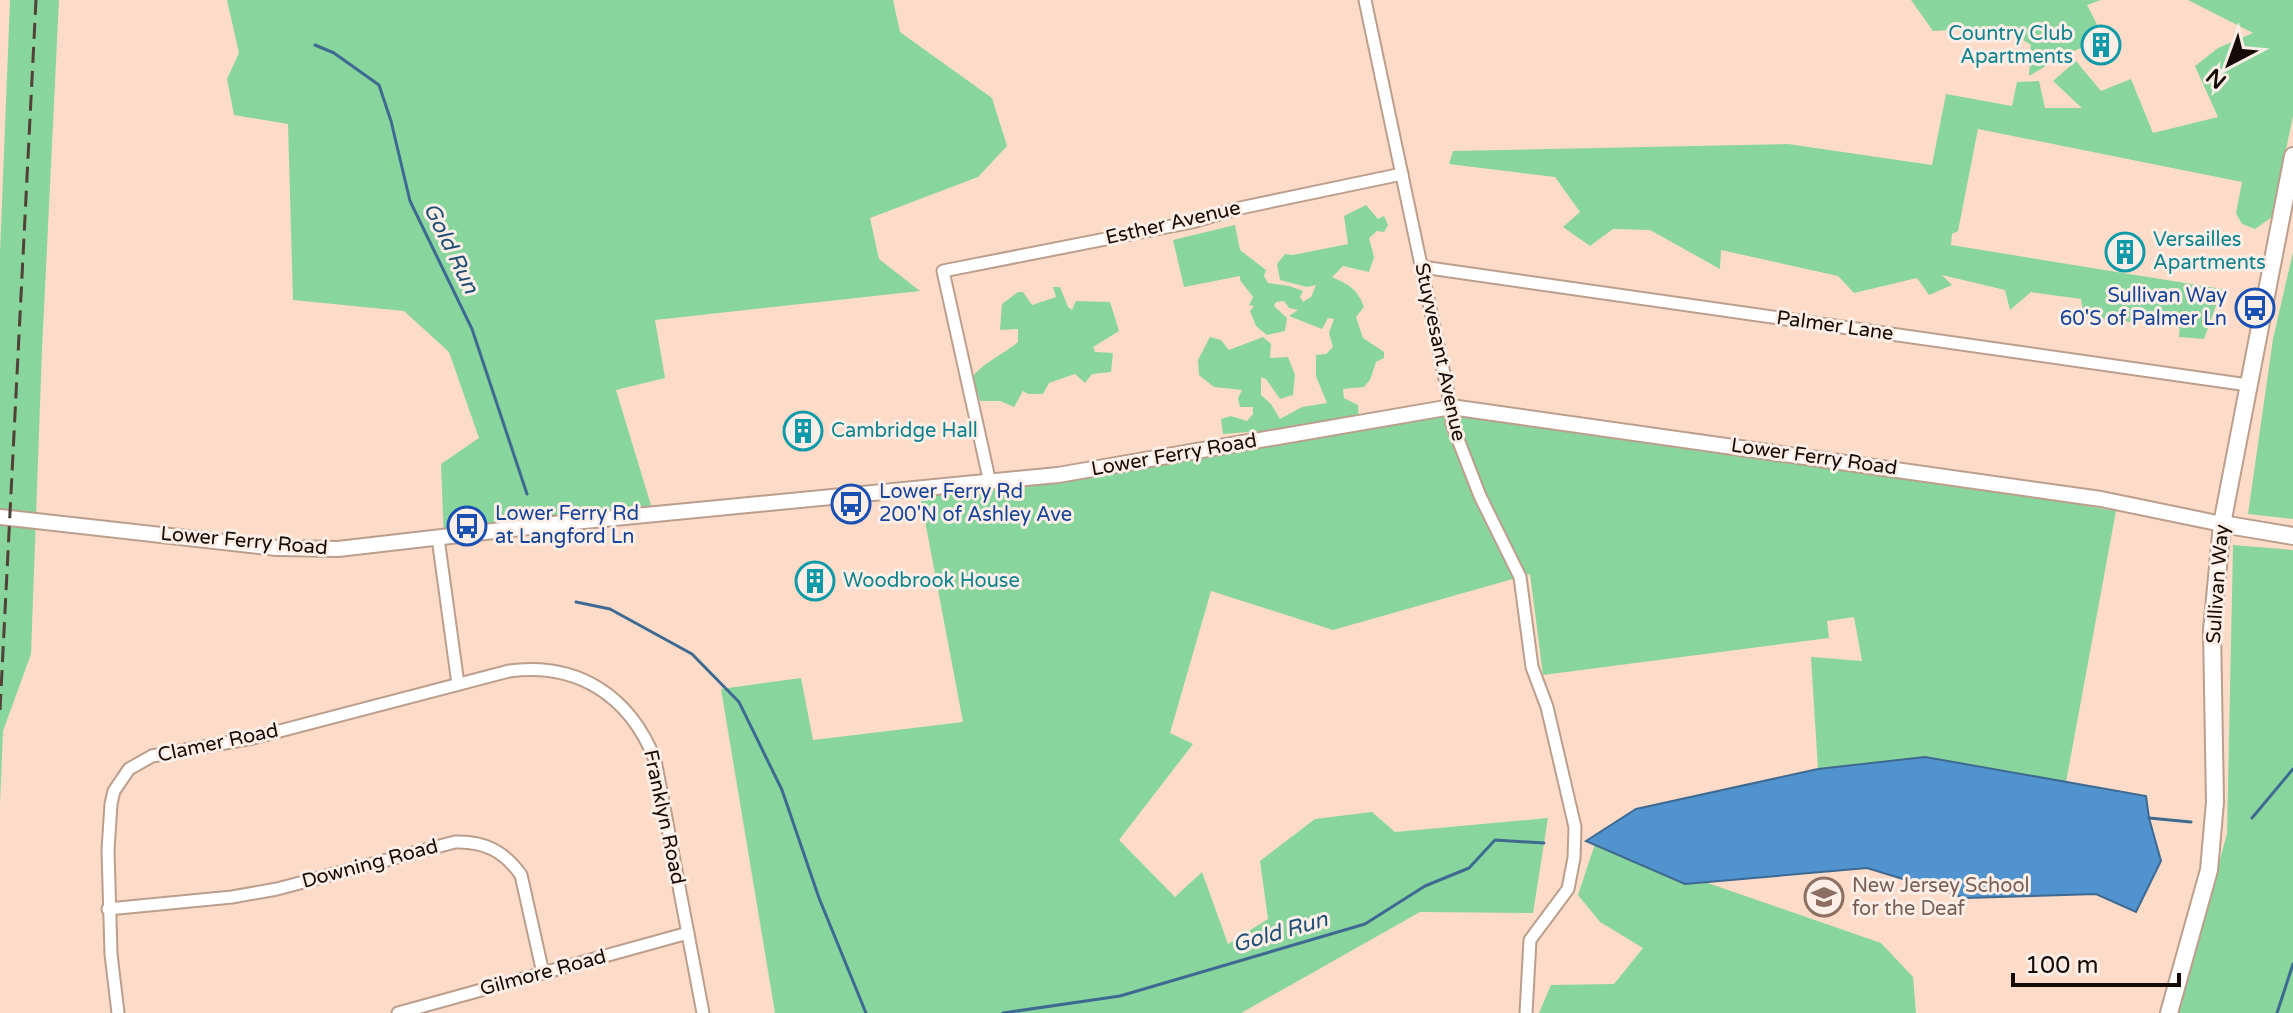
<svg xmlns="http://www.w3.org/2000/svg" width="2293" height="1013" font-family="'Varela Round',sans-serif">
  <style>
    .green { fill: #89d59e }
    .water { fill: #5093ce; stroke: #3e6a92; stroke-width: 2 }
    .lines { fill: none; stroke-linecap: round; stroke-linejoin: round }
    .stream { stroke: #3e6a92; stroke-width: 3 }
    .minor-casing { stroke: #bc9e8c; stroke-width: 15 }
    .tertiary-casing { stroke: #bc9e8c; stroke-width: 18 }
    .secondary-casing { stroke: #bc9e8c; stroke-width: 20 }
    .minor { stroke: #fff; stroke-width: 11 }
    .tertiary { stroke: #fff; stroke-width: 14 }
    .secondary { stroke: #fff; stroke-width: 16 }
    .rail { stroke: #514138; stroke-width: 3; stroke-dasharray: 16 8; stroke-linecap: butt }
    .labels { text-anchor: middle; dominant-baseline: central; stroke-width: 6; stroke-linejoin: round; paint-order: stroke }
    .culture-label { font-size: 20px; fill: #0d838f; stroke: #fbeee6; text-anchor: start }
    .street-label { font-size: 20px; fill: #150a05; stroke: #fbeee6 }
    .transit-label { font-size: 20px; fill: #164399; stroke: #fbeee6; text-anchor: start }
    .education-label { font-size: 20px; fill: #785e54; stroke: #fbeee6; text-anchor: start }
    .water-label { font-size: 22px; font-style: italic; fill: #1e4e76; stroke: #fbeee6 }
  </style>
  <rect width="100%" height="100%" fill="#fcdcc8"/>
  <g class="green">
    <path d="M10,0H59L42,350L31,654L3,731L0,804V253Z"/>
    <path d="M227,0H893L900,32L992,98L1007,146L978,177L870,218L879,259L920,291L655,320L665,378L616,390L653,512L444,539L441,464L479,438L449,352L404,311L293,300L288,124L234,115L227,79L239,53Z"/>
    <path d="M1911,0H2101L2087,5L2104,38L2060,57L2029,76L2031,45L2003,27L1933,31Z"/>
    <path d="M2188,0H2293V116L2272,217L2255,229L2242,224L2236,213L2242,182L1978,129L1958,231L1952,234L1951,245L2222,289L2204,339L2179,337L2180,320L2154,311L2141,323L2084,317L2081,299L2031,292L2010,310L2005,290L1942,275L1952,285L1929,295L1917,278L1854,293L1838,276L1721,250L1720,269L1650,230L1613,229L1590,246L1563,227L1580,212L1555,177L1449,164L1453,151L1788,144L1932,165L1946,94L2012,106L2017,82L2039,81L2045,108H2082L2053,81L2076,61L2101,91L2131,79L2153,133L2218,117L2195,66L2218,48L2253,33Z"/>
    <path d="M1366,205L1378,219L1384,216L1388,225L1384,232L1377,231L1369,238L1374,257L1369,272L1343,266L1332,277C1349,285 1357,288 1364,307L1356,317L1363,338L1384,352V358L1376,362L1370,380L1364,387L1343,389L1344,398L1358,405L1359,423L1223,434L1221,419L1231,416L1247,421L1253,414V407H1240L1238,398L1242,390L1214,387L1199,375L1198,360L1210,337L1221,340L1229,350L1263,337L1271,344L1270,358L1288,357L1295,375L1293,395L1280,399L1266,379L1261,377V395L1271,404L1280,419L1302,407L1327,403L1316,376V355L1326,354L1333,347L1329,333L1334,319L1328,318L1322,329L1289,316L1298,310L1289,308L1284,301L1276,302L1274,306L1287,318L1285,331L1267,335L1256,326L1250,311L1254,306L1249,305L1253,297L1240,280V276L1184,287L1173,240L1235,225L1240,250L1266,270L1264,276L1268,283L1289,286L1303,291L1300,297L1303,302L1311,297L1316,285L1307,287L1280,280L1277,264L1285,254L1293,255L1348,244L1344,216Z"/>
    <path d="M2293,252V519L2248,514L2273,339Z"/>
    <path d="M1053,287H1060L1068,307L1072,310L1076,301L1110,302L1119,331L1093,347L1095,352L1113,353L1111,372L1092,374L1085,383L1075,374L1049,383L1043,394H1028L1023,391L1014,407L1000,401H980L972,377C984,362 1003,355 1018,342V329L1000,330L1002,304L1018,292H1023L1032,305L1056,297Z"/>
    <path d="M1461,413L1624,428L2116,511L2066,782L1925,757L1818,769L1811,657L1862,661L1854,617L1827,621L1829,638L1543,675L1530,574L1333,630L1211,591L1170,733L1193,744L1119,840L1175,897L1202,872L1228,944L1268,919L1260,861L1315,819L1372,812L1395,832L1548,818L1533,913L1420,912L1241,1013H775L721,689L801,678L813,740L963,722L919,489Z"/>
    <path d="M2233,545L2293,550V1013H2177L2227,834Z"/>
    <path d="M1595,844L1881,943L1913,977L1916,1013H1539L1551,985L1614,984L1643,948L1600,922L1578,895Z"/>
  </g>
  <path class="water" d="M1925,757L2146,796L2149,818L2161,861L2136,912L2096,894L1965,898L1867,868L1685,884L1586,841L1636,809L1818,769Z"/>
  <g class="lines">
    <g class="stream">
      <path d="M315,45L334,53L379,85L391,121L410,201L472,329L527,494"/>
      <path d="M576,602L610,609L692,654L739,702L782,790L819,898L866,1013"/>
      <path d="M2149,818L2191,822"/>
      <path d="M2252,818L2293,769"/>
      <path d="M1003,1013L1120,996L1365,924L1425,886L1469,868L1495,840L1544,843"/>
      <path d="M2277,1013L2293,964"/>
    </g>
    <g class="minor-casing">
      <g id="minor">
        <path d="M1365,0L1451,407L1452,424L1480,496L1520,577L1532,667L1547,707L1575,827L1574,858L1568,889L1530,940L1526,1013"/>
        <path d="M1422,267L2248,385"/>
        <path d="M990,483L943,271L1192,222L1240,208L1402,174"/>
        <path d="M438,538L458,684"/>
        <path d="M108,909L232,897L277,889L455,842C484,841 504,851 521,875L543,973"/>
        <path d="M118,1013L111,954L108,850L111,804L114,791L129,769L152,756L253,738L509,671C578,662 630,696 655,760L703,1013"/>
        <path d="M398,1013L688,933"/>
      </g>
    </g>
    <g class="tertiary-casing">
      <path id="tertiary" d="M0,517L277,548L338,549L563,523L1058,475L1451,407L2101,499L2222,524"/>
    </g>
    <g class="secondary-casing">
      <g id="secondary">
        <path d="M2222,524L2293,536"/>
        <path d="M2169,1013L2209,870L2215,802L2212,630L2222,524L2293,156"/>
      </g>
    </g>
    <use href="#minor" class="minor"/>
    <use href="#tertiary" class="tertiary"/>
    <use href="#secondary" class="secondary"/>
    <path class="rail" d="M0,710L36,0"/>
  </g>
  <defs>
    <g id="building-ring" transform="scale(2)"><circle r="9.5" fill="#fbeee6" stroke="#0f9aa8" stroke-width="1.5"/><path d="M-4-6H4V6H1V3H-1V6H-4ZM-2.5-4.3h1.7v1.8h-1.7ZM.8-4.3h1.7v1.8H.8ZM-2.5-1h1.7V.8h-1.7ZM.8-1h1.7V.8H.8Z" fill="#0f9aa8"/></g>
    <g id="bus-ring" transform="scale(2)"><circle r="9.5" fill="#fbeee6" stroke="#1a4fb4" stroke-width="1.5"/><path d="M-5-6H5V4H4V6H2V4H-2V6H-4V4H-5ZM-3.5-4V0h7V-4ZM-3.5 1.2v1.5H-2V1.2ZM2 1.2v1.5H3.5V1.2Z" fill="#1a4fb4"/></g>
    <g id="school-ring" transform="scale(2)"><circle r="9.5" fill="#fbeee6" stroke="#8d6e63" stroke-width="1.5"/><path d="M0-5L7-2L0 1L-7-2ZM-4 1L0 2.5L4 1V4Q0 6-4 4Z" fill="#8d6e63"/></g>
  </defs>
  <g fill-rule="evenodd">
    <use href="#building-ring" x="2101" y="45"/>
    <use href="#building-ring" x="2125" y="252"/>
    <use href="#bus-ring" x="2255" y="308"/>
    <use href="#building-ring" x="803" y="431"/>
    <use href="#bus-ring" x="851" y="504"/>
    <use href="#bus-ring" x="467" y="526"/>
    <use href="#building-ring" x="815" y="581"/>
    <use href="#school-ring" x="1824" y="897"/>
  </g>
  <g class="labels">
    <g class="culture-label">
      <text x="2073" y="34" text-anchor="end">Country Club<tspan x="2073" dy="23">Apartments</tspan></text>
      <text x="2153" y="240">Versailles<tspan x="2153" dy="23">Apartments</tspan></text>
      <text x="831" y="431">Cambridge Hall</text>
      <text x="843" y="581">Woodbrook House</text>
    </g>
    <g class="street-label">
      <text transform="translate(1173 223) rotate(-13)">Esther Avenue</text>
      <text transform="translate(1835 326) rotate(8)">Palmer Lane</text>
      <text transform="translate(1440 352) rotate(78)">Stuyvesant Avenue</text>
      <text transform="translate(1174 455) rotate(-10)">Lower Ferry Road</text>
      <text transform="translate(1814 457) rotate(8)">Lower Ferry Road</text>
      <text transform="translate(244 541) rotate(5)">Lower Ferry Road</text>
      <text transform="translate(2218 584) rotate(-86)">Sullivan Way</text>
      <text transform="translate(218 743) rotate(-12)">Clamer Road</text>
      <text transform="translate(664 817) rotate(78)">Franklyn Road</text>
      <text transform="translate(370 864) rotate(-15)">Downing Road</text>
      <text transform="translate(543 973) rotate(-15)">Gilmore Road</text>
    </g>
    <g class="transit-label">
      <text x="2227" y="296" text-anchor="end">Sullivan Way<tspan x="2227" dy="23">60'S of Palmer Ln</tspan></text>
      <text x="879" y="492">Lower Ferry Rd<tspan x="879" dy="23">200'N of Ashley Ave</tspan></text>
      <text x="495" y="514">Lower Ferry Rd<tspan x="495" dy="23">at Langford Ln</tspan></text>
    </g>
    <g class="education-label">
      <text x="1852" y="886">New Jersey School<tspan x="1852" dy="23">for the Deaf</tspan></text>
    </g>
    <g class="water-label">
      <text transform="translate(451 248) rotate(64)">Gold Run</text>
      <text transform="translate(1280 932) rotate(-16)">Gold Run</text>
    </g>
  </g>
  <g transform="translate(2229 64) rotate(221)" stroke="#fbeee6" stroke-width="6" paint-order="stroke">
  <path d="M0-6L14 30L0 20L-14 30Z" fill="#150a05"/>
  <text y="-12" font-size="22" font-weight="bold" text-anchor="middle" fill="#150a05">N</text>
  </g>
  <path d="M2013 973v12h166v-12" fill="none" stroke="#150a05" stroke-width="4"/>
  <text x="2025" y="973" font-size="24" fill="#150a05" stroke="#fbeee6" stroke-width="6" paint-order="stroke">100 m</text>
</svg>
